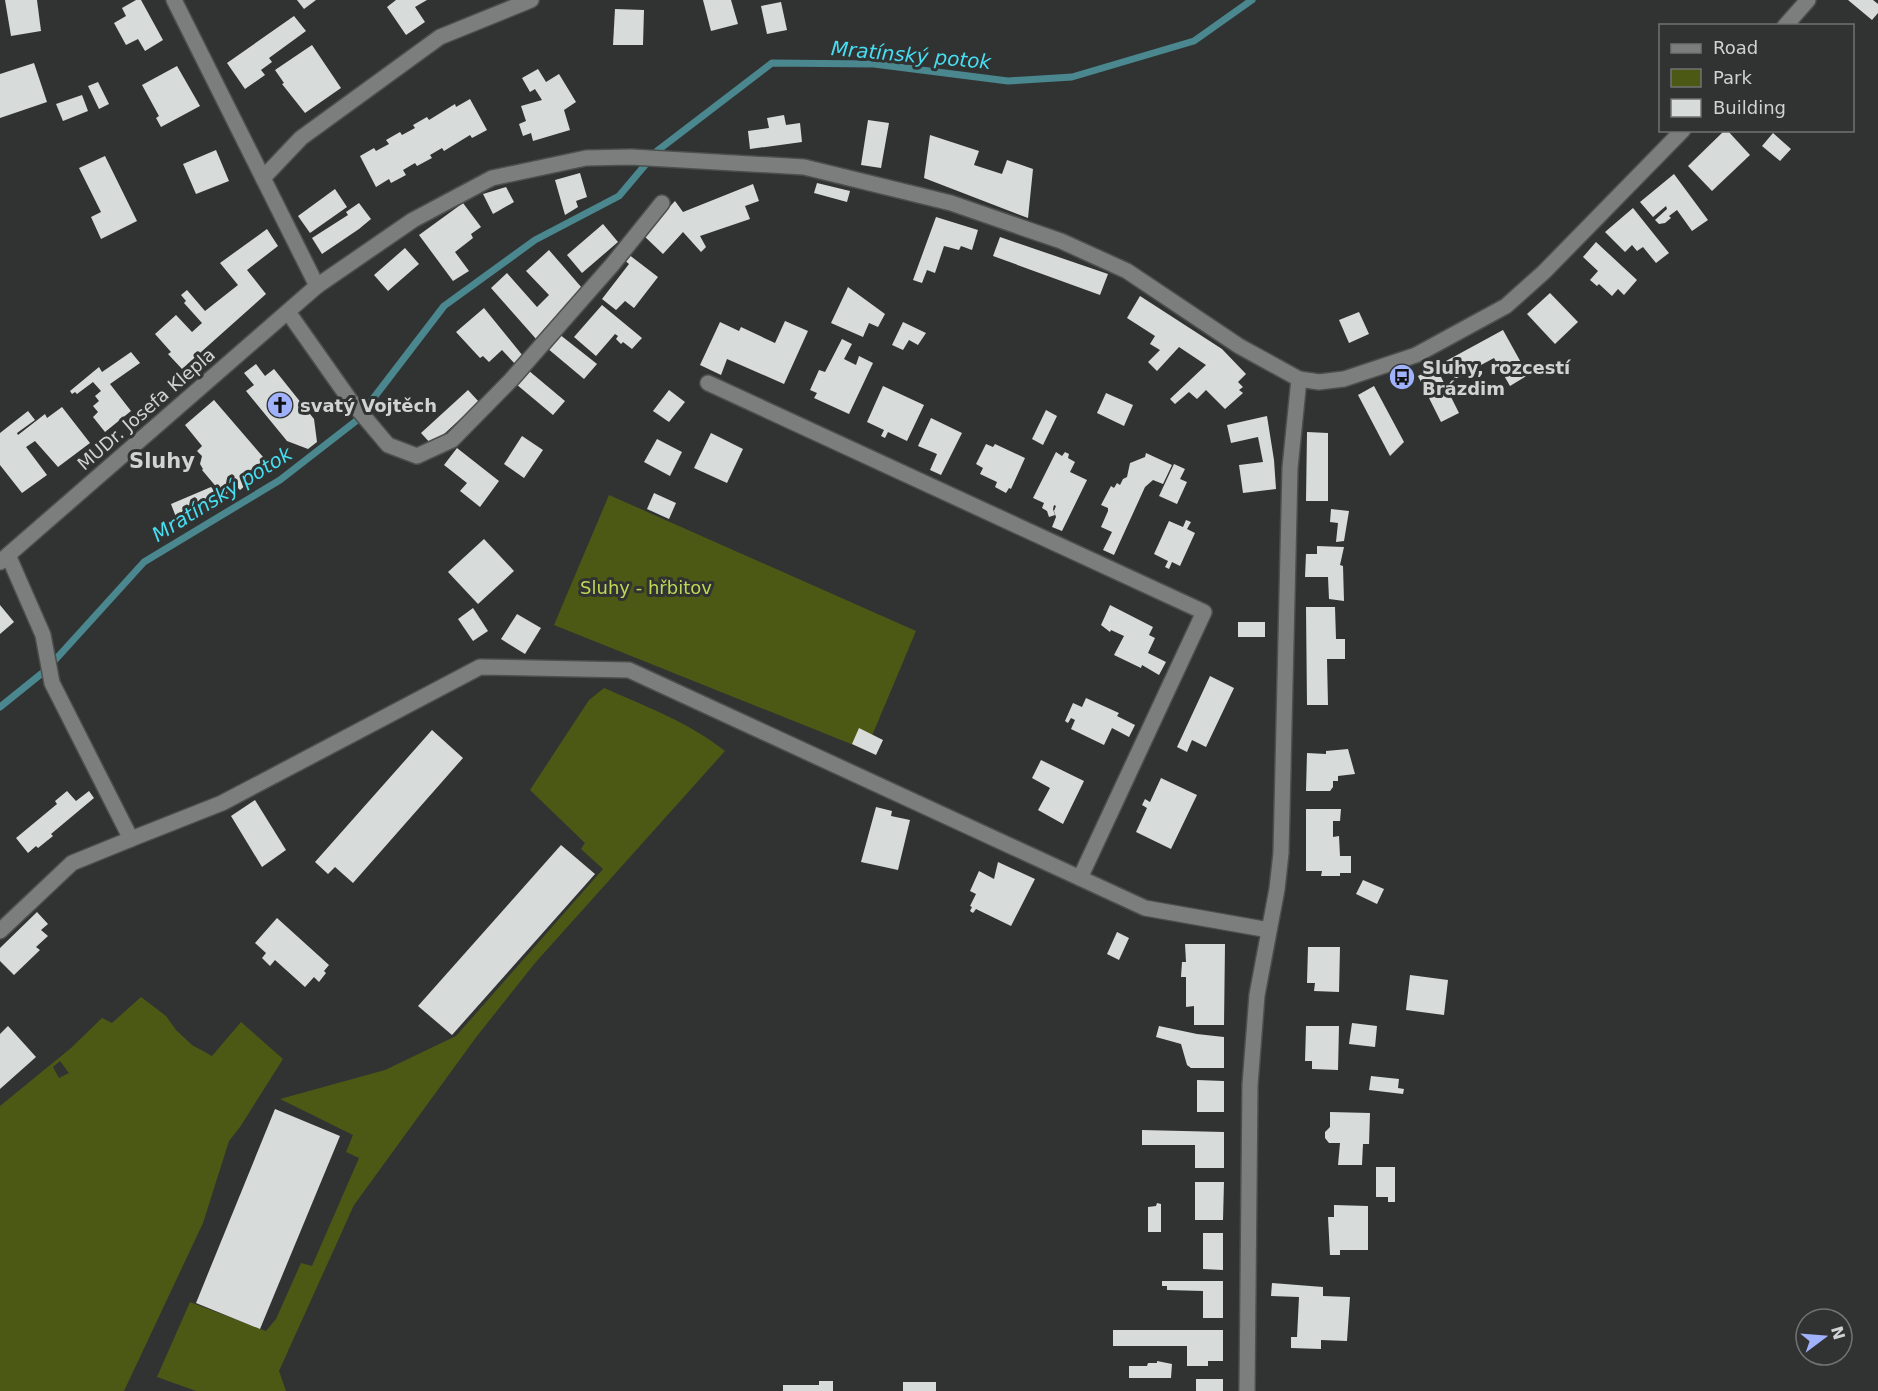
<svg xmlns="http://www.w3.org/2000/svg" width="1878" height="1391" font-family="'DejaVu Sans',sans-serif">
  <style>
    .green { fill: #4c5915; fill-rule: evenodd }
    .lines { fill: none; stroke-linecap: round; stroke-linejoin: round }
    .stream { stroke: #4a878e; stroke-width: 7 }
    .building { fill: #d7dcdb }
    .minor-casing { stroke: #4c4f4d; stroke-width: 18 }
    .tertiary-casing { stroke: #4c4f4d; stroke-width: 18 }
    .minor { stroke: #7b7e7d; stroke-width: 15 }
    .tertiary { stroke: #7b7e7d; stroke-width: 15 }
    .labels { text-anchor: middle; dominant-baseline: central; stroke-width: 6; stroke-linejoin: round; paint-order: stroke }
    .poi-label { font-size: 18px; font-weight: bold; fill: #d1d3d2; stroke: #303332; text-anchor: start }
    .street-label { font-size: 18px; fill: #d1d3d2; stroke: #303332 }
    .park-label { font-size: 18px; fill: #bdd855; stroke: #303332 }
    .water-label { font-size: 20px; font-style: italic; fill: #47def2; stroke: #303332 }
    .quarter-label { font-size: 21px; font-weight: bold; fill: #d1d3d2; stroke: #303332 }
  </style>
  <rect width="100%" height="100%" fill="#303332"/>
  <g class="green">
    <path d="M609,495L916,631L866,750L554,625Z"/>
    <path d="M604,688C645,706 690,723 725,751L535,963L477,1036L354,1205L279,1371L286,1391H196L157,1377L190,1302L266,1331L276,1319L301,1263L312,1266L359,1158L346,1152L353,1135L280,1099L385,1070L456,1036L603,869L581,849L585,843L530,790L589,700Z"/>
    <path d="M141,997L166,1016L176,1030L192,1045L212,1056L241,1022L283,1059L240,1127L229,1141L203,1223L124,1391H0V1106L71,1048L102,1018L112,1023ZM60,1061L69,1073L59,1078L53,1067Z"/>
  </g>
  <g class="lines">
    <path class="stream" d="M0,707L46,670L144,562L280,480L356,421L444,306L535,240L619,196L657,151L772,63L874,64L1008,81L1072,77L1194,41L1252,0"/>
  </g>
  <g class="building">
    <path d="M5,0H37L41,31L11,36Z"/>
    <path d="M136,0H141L163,40L145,51L138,39L126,45L114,23L126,16L122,8Z"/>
    <path d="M297,0H316L304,9Z"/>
    <path d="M396,0H427L415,7L425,22L406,35L387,7Z"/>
    <path d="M703,0H731L738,24L711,31Z"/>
    <path d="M1848,0H1873L1878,4V13L1872,20Z"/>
    <path d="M781,2L787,30L767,34L761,6Z"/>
    <path d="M615,9L644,10L643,45H613Z"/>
    <path d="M294,16L306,31L269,58L272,62L261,70L265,75L245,89L227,63Z"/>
    <path d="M312,45L341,88L305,113L282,84L284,83L275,70Z"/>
    <path d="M34,63L47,102L0,118V74Z"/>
    <path d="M177,66L200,106L161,127L156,118L159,116L142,85Z"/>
    <path d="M538,69L546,82L559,74L576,102L564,110L570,130L533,141L531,133L523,136L519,124L526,121L521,106L542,100L535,89L530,92L522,78Z"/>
    <path d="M98,82L109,104L99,109L88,86Z"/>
    <path d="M82,95L88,111L63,121L56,104Z"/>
    <path d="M470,99L487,130L472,138L470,135L444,151L442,148L430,155L432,158L417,166L415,163L403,170L406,175L391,183L389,179L376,187L360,156L374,148L376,151L389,144L386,140L400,132L402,135L415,128L413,125L427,117L429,120L455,104L456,107Z"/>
    <path d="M784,115L786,125L800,123L802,142L750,149L748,131L769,128L767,118Z"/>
    <path d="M868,120L889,123L881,168L861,165Z"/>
    <path d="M1725,130H1727L1750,155L1712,191L1688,166Z"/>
    <path d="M1773,133L1791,149L1780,161L1762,146Z"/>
    <path d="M930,135L979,151L974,165L1002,174L1007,160L1033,169L1028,218L924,178Z"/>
    <path d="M216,150L229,181L196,194L183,164Z"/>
    <path d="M105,156L137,221L101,239L91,217L101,212L79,168Z"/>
    <path d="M580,173L587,197L576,201L578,207L565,215L555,180Z"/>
    <path d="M1674,174L1708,220L1692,231L1677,210L1669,216L1671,218L1665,223L1659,224L1655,220L1667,209L1666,206L1653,217L1640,202Z"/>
    <path d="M817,183L850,191L847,202L814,193Z"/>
    <path d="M753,184L759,201L745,206L750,219L700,236L706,247L701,252L683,232L663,254L643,235L675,201L683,212Z"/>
    <path d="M506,187L514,202L493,214L483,194Z"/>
    <path d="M335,189L347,207L310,233L298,216Z"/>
    <path d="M359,203L371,219L359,229L322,254L312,238L348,215L346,212Z"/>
    <path d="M463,203L481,227L471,234L473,238L455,252L469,271L453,281L419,235Z"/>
    <path d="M1633,208L1669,253L1656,263L1643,247L1637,251L1632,245L1625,252L1605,232Z"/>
    <path d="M936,217L978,230L972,250L961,246L959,250L944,246L935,273L927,270L922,283L913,280Z"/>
    <path d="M603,224L618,242L582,273L567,255Z"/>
    <path d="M267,229L278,246L247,270L266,294L182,369L168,354L171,352L155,334L176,315L192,332L202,323L184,303L186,301L181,295L187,290L205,311L238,285L220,263Z"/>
    <path d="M1000,237L1108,274L1100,295L993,256Z"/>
    <path d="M1596,242L1637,280L1624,295L1618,289L1612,296L1599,284L1597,286L1590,280L1598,271L1583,257Z"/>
    <path d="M405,248L419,264L388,291L374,275Z"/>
    <path d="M549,250L582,288L537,340L491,288L507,273L537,307L549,295L526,271Z"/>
    <path d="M628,254L658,277L634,308L625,301L616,310L602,299L629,264L623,259Z"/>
    <path d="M848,287L885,314L878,327L869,323L863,337L831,323Z"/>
    <path d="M1550,293L1578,322L1555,344L1527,314Z"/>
    <path d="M1140,296L1222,349L1246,374L1238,382L1243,387L1239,390L1243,393L1225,409L1206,390L1197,399L1189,392L1175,404L1170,399L1206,365L1179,347L1157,371L1148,362L1160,350L1150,344L1155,336L1127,318Z"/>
    <path d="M602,305L642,338L632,349L623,342L621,344L616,339L618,336L615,334L596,356L574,337Z"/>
    <path d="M484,308L523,356L516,365L502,350L489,362L483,356L480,358L456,332Z"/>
    <path d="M1359,312L1369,334L1349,343L1339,320Z"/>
    <path d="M785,321L808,331L784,384L727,359L721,375L700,365L720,322L739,331L741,327L775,343Z"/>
    <path d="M903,322L926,333L918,345L909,340L903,350L892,345Z"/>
    <path d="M1503,330L1528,375L1510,386L1494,358L1455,379L1446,361Z"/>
    <path d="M559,334L597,364L584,379L547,348Z"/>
    <path d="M842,339L852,344L844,359L856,365L859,356L873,363L849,414L814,398L817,393L810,390L819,370L825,372Z"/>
    <path d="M131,352L140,363L110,384L131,411L105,432L93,417L98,412L93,406L99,401L95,396L101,391L93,382L77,394L75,392L72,394L70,391L99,367L102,372Z"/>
    <path d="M256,364L265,376L274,369L314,419L317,442L308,449L287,441L246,391L254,385L244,373Z"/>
    <path d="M1436,367L1459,413L1441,422L1418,376Z"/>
    <path d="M528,370L565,401L553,415L516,384Z"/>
    <path d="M883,386L924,405L907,441L888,432L885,438L881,436L884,430L867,422Z"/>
    <path d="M1374,386L1404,442L1390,456L1358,395Z"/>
    <path d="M468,390L479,402L432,445L421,433Z"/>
    <path d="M669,390L685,402L669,422L653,411Z"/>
    <path d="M1106,393L1133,405L1124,426L1097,413Z"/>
    <path d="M214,400L270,465L240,490L236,486L224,496L202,470L203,469L200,464L202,456L197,451L202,446L185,425Z"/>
    <path d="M62,407L90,443L58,467L35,441L26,447L47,475L22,493L0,465V433L28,411L35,420L17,433L18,435L45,414L47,418Z"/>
    <path d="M1046,410L1057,416L1043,445L1032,439Z"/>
    <path d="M1267,416L1274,460L1276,489L1243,493L1239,465L1263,462L1258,437L1231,443L1227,425Z"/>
    <path d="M931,418L962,433L941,475L930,470L937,454L918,446Z"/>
    <path d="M1307,432L1328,433V501H1306Z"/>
    <path d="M711,433L743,449L727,483L694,468Z"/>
    <path d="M522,436L543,450L524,478L504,464Z"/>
    <path d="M657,439L682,452L670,476L644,462Z"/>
    <path d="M986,444L993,447L995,444L1025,458L1011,489L1009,488L1006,493L995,487L997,482L980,474L983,468L976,464Z"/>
    <path d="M457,448L499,481L480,507L460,491L467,483L444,465Z"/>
    <path d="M1056,452L1062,456L1065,452L1069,454L1068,458L1075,462L1070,472L1087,480L1062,531L1052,527L1056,517L1054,511L1056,506L1054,505L1053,509L1055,515L1049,517L1047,511L1042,508L1044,503L1033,498Z"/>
    <path d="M1146,453L1172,465L1163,484L1153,480L1145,487L1114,555L1103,550L1112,532L1101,527L1108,511V508L1101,505L1111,486L1114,488L1117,483L1120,485L1123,479L1127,477L1130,463L1145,457Z"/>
    <path d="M1174,464L1185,469L1180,479L1187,482L1177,504L1159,496Z"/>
    <path d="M211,487L221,498L176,517L171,504Z"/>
    <path d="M654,493L676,503L669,519L647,509Z"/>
    <path d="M1331,509L1349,511L1344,541L1336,542L1338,523L1330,522Z"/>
    <path d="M1186,520L1191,522L1187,529L1195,533L1180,566L1172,562L1169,569L1165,567L1168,561L1154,554L1169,521L1183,527Z"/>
    <path d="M484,539L514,571L478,604L448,572Z"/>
    <path d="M1317,546L1344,547L1340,565L1343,566L1344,601L1329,599L1328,577H1305L1306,554H1317Z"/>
    <path d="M0,605L14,622L0,634Z"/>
    <path d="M1110,605L1153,627L1149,635L1155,638L1148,653L1166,662L1159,675L1142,665L1141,668L1114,655L1124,636L1111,630L1110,632L1101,625Z"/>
    <path d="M1306,607H1335L1336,639H1345V659H1327L1328,705H1307Z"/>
    <path d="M473,608L488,631L473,641L458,619Z"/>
    <path d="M517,614L541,628L525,654L501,639Z"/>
    <rect x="1238" y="622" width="27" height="15"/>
    <path d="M1210,676L1234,688L1206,747L1192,740L1187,752L1177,747Z"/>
    <path d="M1086,698L1119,713L1117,716L1135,725L1129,737L1112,728L1104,745L1071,729L1075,720L1071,718L1068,723L1065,721L1073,703L1082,707Z"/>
    <path d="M859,728L883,740L876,755L852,744Z"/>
    <path d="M432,730L463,758L353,883L335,867L328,874L315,862Z"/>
    <path d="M1348,749L1355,774L1338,776V781H1333V787L1330,791H1306L1307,753L1326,754V751Z"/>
    <path d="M1041,760L1084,781L1063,824L1038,810L1050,788L1032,778Z"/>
    <path d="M1161,778L1197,795L1171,849L1136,832L1147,808L1142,805L1145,799L1150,802Z"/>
    <path d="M67,791L76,801L89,791L94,798L51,834L53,836L38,848L36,846L28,853L16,838L57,804L55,801Z"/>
    <path d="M255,800L286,850L262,867L231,816Z"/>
    <path d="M876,807L892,811L891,816L910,820L898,870L861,862Z"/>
    <path d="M1306,809H1341L1340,821H1333V837L1339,836L1340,856H1351V873H1340V876H1321L1322,871H1306Z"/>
    <path d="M561,845L595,874L452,1035L418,1006Z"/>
    <path d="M998,862L1035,879L1011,926L976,909L973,913L970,911L972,907L970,906L976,894L970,891L979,871L994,879Z"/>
    <path d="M1363,880L1384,889L1377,904L1356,894Z"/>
    <path d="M37,912L48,924L41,930L48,936L36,947L40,950L14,975L0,961V948Z"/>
    <path d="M277,918L329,965L324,971L326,973L319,982L314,977L305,987L275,960L270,966L262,958L266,953L255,943Z"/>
    <path d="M1117,932L1129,938L1119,960L1107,954Z"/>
    <path d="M1185,944H1225L1224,1025H1194V1006L1186,1007V977H1181L1182,962H1186Z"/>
    <path d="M1308,947H1340L1339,992L1314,991L1315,983H1307Z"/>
    <path d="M1410,975L1448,980L1444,1015L1406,1010Z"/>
    <path d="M1352,1023L1377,1026L1375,1047L1349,1044Z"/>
    <path d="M8,1026L36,1057L0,1089V1034Z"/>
    <path d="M1159,1026L1197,1034L1224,1037V1068H1191L1187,1065L1181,1044L1156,1037Z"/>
    <path d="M1306,1026H1339L1338,1070L1312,1069V1061H1305Z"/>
    <path d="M1371,1076L1399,1079L1398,1088L1404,1089L1403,1094L1369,1090Z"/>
    <path d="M1197,1080L1224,1081V1112H1197Z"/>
    <path d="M275,1109L340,1136L260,1329L196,1303Z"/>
    <path d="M1330,1112L1370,1113L1369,1144H1363L1362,1165H1338L1340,1143H1329L1325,1138V1132L1330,1127Z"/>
    <path d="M1142,1130L1224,1132V1168H1195V1145H1142Z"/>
    <path d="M1376,1167H1395V1202H1388V1197H1376Z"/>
    <path d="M1195,1182H1224L1223,1220H1195Z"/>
    <path d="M1157,1203L1161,1204V1232H1148V1207L1156,1206Z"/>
    <path d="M1334,1205L1368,1206V1250H1340V1255H1330L1328,1217H1334Z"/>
    <path d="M1203,1233H1223V1270L1203,1269Z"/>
    <path d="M1162,1281H1223V1318H1203V1291L1167,1290V1286H1162Z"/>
    <path d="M1272,1283L1323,1287V1296L1350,1297L1347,1341L1321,1340V1349L1291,1348V1337H1297L1299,1297L1271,1296Z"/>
    <path d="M1113,1330H1223V1361H1208V1366H1187V1346H1113Z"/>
    <path d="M1157,1361L1172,1364L1171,1378H1129V1366H1147L1148,1363H1157Z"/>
    <rect x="1196" y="1379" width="27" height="12"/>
    <path d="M819,1381H833V1391H783V1385H819Z"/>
    <rect x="903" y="1382" width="33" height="9"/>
  </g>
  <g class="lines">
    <g class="minor-casing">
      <g id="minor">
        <path d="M174,0L317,286"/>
        <path d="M263,178L301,138L440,37L531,0"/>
        <path d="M288,312L350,400L388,445L417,456L452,440L511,380L612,265L662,203"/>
        <path d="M708,383L1204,612L1080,878"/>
        <path d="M8,555L43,635L52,683L131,839L222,803L480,667L629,670L1145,908L1269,930"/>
        <path d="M0,931L72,863L131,839"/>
      </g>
    </g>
    <g class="tertiary-casing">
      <g id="tertiary">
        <path d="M1785,26L1808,0"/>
        <path d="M0,562L317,286L413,220L492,178L586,158L631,157L804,167L951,203L1061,241L1127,271L1239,346L1299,379L1319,382L1344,379L1416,355L1506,306L1544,272L1683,130"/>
        <path d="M1247,1391L1250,1085L1257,995L1277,889L1281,853L1290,468L1299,379"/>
      </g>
    </g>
    <use href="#minor" class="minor"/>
    <use href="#tertiary" class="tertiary"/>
  </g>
  <defs>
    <g id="bus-disc" transform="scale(1.35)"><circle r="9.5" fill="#a1b2fd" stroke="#303332"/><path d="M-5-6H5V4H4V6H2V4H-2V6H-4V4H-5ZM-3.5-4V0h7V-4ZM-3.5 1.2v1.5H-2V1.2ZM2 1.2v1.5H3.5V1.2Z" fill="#111"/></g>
    <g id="church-disc" transform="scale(1.35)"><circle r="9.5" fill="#a1b2fd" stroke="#303332"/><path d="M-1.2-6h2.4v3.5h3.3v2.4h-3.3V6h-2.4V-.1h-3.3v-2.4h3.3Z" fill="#111"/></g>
  </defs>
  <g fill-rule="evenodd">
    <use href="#bus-disc" x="1402" y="377"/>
    <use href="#church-disc" x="280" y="405"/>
  </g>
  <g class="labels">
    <g class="poi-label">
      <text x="1422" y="367">Sluhy, rozcestí<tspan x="1422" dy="21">Brázdim</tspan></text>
      <text x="300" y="405">svatý Vojtěch</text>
    </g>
    <g class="street-label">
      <text transform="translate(146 409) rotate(-41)">MUDr. Josefa Klepla</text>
    </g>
    <g class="park-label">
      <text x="646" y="587">Sluhy - hřbitov</text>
    </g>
    <g class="water-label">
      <text transform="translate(911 55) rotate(5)">Mratínský potok</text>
      <text transform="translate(222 494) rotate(-32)">Mratínský potok</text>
    </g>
    <g class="quarter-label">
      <text x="162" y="461">Sluhy</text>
    </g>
  </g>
  <rect x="1659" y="24" width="195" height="108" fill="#303332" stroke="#707372" stroke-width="1.5"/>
  <rect x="1671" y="44" width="30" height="9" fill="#7b7e7d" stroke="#707372" stroke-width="1.5"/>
  <text x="1713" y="54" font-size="18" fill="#d1d3d2">Road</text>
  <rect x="1671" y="69" width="30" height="18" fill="#4c5915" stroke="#707372" stroke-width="1.5"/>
  <text x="1713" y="84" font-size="18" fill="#d1d3d2">Park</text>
  <rect x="1671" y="99" width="30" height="18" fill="#d7dcdb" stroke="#707372" stroke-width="1.5"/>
  <text x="1713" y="114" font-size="18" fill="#d1d3d2">Building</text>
  <g transform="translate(1824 1337) rotate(74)"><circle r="28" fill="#303332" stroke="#707372" stroke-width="1.5"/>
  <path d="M0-4.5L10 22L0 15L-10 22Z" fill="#a1b2fd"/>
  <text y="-9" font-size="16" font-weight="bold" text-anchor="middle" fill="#d1d3d2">N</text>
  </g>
</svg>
